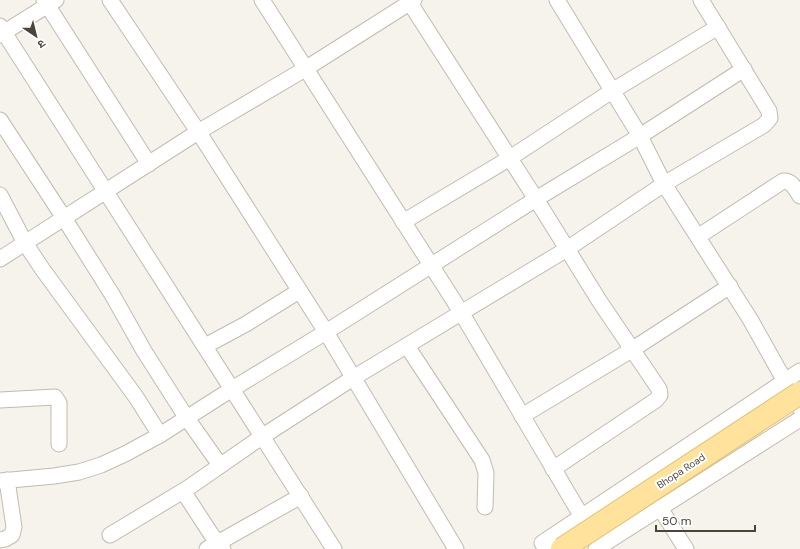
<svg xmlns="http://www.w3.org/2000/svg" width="800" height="549" font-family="'DM Sans','Noto Sans Devanagari',sans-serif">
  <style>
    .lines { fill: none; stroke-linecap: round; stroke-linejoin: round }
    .street-casing { stroke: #c2bbae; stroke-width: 17 }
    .street { stroke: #fff; stroke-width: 15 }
    .primary-bridge-casing { stroke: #e6c16a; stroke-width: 24; stroke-linecap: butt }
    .primary-bridge { stroke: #ffe39c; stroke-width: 22 }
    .labels { text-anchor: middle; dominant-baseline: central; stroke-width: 4; stroke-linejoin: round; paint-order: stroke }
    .street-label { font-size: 10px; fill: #4b4439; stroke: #fff }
  </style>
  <rect width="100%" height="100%" fill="#f6f3ec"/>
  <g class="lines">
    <g class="street-casing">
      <g id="street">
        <path d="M44,0L149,164"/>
        <path d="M110,0L203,139L326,332L456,549"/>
        <path d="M262,0L461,312L582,517"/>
        <path d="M408,0L536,199L600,302L659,389L660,395L656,400L553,469"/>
        <path d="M557,0L640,136L664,184L750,319L800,408"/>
        <path d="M0,26L334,549"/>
        <path d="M0,35L56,0"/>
        <path d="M0,120L64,218L113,296L144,351L186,417L220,465"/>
        <path d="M0,195L25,243L43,270L136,397L160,435"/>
        <path d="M403,222L510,158L612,91L718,27"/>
        <path d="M699,236L783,181C792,180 796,190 800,196"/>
        <path d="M0,259L198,132L305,69L414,0"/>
        <path d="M205,346L246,324L299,291"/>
        <path d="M407,346L482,460L486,473L485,507"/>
        <path d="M0,400L55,397L59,403V444"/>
        <path d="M522,416L633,349L730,286"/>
        <path d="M0,481L54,476L79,472L101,465L125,454L160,435L232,389L326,332L536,199L640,136L744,69"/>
        <path d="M183,491L211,534L223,549"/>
        <path d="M660,508L686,549"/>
        <path d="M110,535L188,488L263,436L353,378L567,249L664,184L764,125L770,118L769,111L701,0"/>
        <path d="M0,540L5,539L12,535L14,527L7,480"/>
        <path d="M207,549L301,496"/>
        <path d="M547,549L542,543L800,371"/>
        <path d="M596,549L800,419"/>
      </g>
    </g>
    <use href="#street" class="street"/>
    <g class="primary-bridge-casing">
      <path id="primary-bridge" d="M562,549L800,393"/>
    </g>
    <use href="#primary-bridge" class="primary-bridge"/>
  </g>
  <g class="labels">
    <g class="street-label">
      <text transform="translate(681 471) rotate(-33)">Bhopa Road</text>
    </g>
  </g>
  <g transform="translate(36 36) rotate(145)" stroke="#ffffff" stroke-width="3" paint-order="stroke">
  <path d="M0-3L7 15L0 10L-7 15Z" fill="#4b4439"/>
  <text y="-6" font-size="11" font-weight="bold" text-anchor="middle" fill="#4b4439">उ</text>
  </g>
  <path d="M656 525v6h99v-6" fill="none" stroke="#4b4439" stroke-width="2"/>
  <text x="662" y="525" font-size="12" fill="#4b4439" stroke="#ffffff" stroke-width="3" paint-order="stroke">50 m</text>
</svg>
